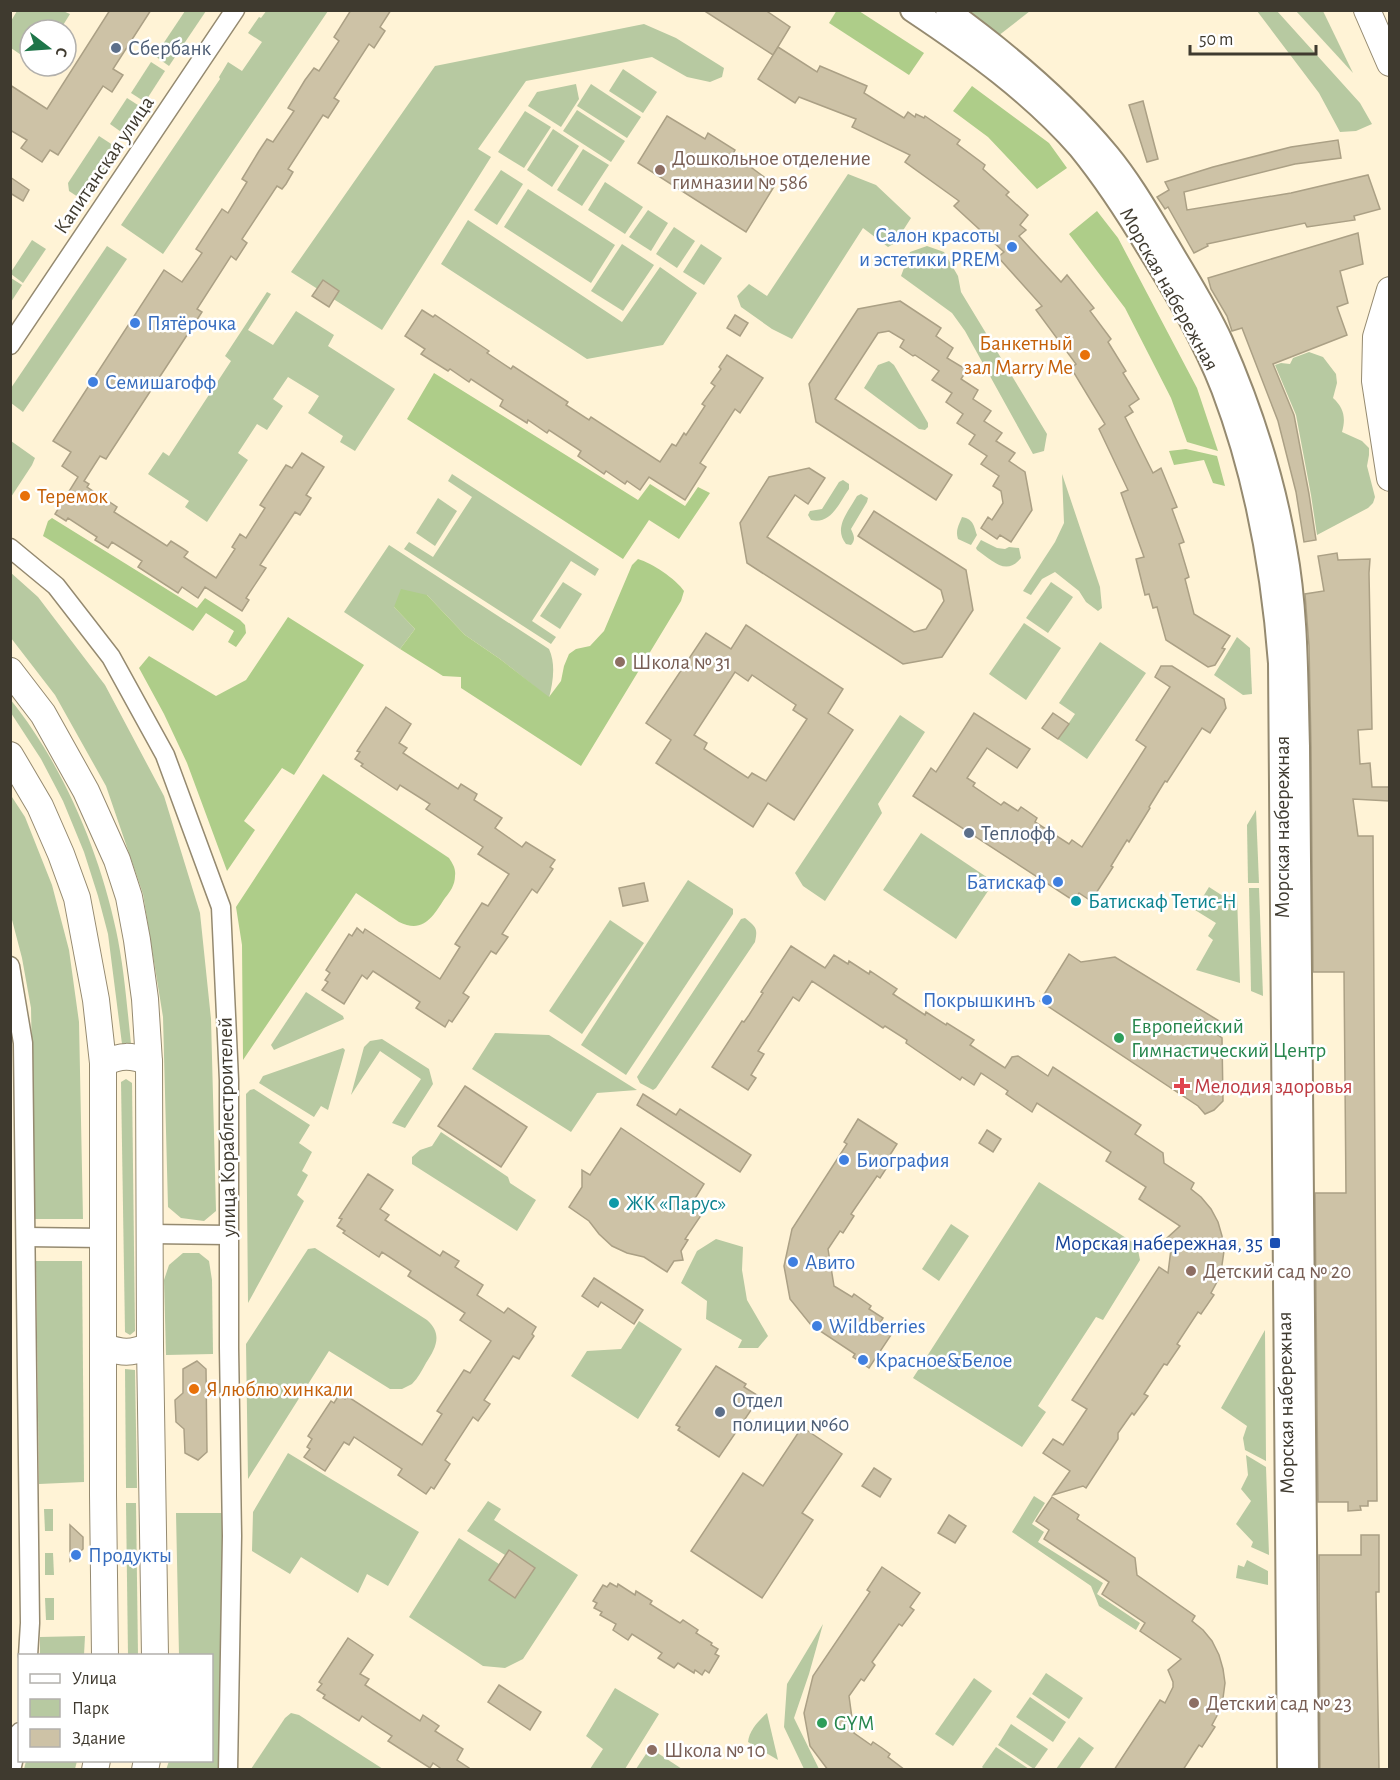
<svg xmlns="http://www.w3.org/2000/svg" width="1400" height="1780" font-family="'Alegreya Sans',sans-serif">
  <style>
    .green { fill: #b7c9a1 }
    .forest { fill: #aecd89 }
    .building { fill: #cdc2a6; stroke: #aba085; stroke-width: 1.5; fill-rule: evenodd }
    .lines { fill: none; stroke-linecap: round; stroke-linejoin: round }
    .minor-casing { stroke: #958a70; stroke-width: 21 }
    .tertiary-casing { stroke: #958a70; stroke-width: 26 }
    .secondary-casing { stroke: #958a70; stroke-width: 28 }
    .minor { stroke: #fff; stroke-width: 18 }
    .tertiary { stroke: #fff; stroke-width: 22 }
    .secondary { stroke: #fff; stroke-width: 26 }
    .service-dot { fill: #5c6f8a; stroke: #fff; stroke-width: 2 }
    .education-dot { fill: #8d6e63; stroke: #fff; stroke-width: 2 }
    .shop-dot { fill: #3f7fe0; stroke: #fff; stroke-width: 2 }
    .food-dot { fill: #e8710a; stroke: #fff; stroke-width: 2 }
    .culture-dot { fill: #0f9aa8; stroke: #fff; stroke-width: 2 }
    .leisure-dot { fill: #2e9e5b; stroke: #fff; stroke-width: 2 }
    .health-dot { fill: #e0444e; stroke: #fff; stroke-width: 2 }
    .transit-dot { fill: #1a4fb4; stroke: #fff; stroke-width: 2 }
    .labels { text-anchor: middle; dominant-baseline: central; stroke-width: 5; stroke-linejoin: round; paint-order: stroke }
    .service-label { font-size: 21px; fill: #4e5e75; stroke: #fff; text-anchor: start }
    .education-label { font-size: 21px; fill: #785e54; stroke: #fff; text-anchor: start }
    .street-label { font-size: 21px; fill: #3f3a2f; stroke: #fff }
    .shop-label { font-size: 21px; fill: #366cbe; stroke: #fff; text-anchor: start }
    .food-label { font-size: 21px; fill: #c56008; stroke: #fff; text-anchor: start }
    .culture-label { font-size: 21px; fill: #0d838f; stroke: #fff; text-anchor: start }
    .leisure-label { font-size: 21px; fill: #27864d; stroke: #fff; text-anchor: start }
    .health-label { font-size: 21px; fill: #be3a42; stroke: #fff; text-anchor: start }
    .transit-label { font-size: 21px; fill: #164399; stroke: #fff; text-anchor: end }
  </style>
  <rect width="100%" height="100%" fill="#fff3d6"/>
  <g class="green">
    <path d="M267,10L328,11L163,254L121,225L220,79L219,77L228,62L242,71L262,42L248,33L259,17L261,18Z"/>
    <path d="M17,11H63L70,14L60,30H30V61L11,48V21Z"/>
    <path d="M185,11H206L169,66L155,56Z"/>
    <path d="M959,11H1030L998,36Z"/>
    <path d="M1257,11H1277L1360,103L1372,124L1356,131L1340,132L1319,93Z"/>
    <path d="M1296,11H1323L1353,73Z"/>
    <path d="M644,24L676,38L724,68L722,77L710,82L687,77L652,57L526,81L478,149L491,157L382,330L291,272L435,66Z"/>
    <path d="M151,62L165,71L145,102L131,93Z"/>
    <path d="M623,69L657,92L643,113L609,91Z"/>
    <path d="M576,84L579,99L561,127L528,106L537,92Z"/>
    <path d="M591,84L641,117L627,138L577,106Z"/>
    <path d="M127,98L141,107L124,134L110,124Z"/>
    <path d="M577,110L625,141L611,162L563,131Z"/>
    <path d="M525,111L551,127L524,168L498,152Z"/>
    <path d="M553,129L579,146L552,187L527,170Z"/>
    <path d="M99,136L122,151L87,203L69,191L68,183Z"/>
    <path d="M583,149L609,165L582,206L557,190Z"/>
    <path d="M501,170L523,184L497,225L474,210Z"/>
    <path d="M848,174L876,185L911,218L895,243L888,247L863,228L792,339L772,329L741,307L737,296L749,284L767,296Z"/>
    <path d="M605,182L643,207L625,234L588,210Z"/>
    <path d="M528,189L615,245L591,283L504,227Z"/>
    <path d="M648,210L668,223L651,251L629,237Z"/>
    <path d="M468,220L622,322L660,267L697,293L663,345L587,359L441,264Z"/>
    <path d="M674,227L695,241L677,268L656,254Z"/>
    <path d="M32,240L46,249L23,283L11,274V272Z"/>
    <path d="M622,244L654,265L623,311L591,291Z"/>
    <path d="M701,244L722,258L704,285L683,272Z"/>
    <path d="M107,246L127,259L23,412L11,403V388Z"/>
    <path d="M927,246L944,252L958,276L961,292L1047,434L1044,451L1033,454L965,331L952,313L901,276L910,252Z"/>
    <path d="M11,278L22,285L11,302Z"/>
    <path d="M267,292L271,294L248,330L273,345L296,311L334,335L328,346L395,389L355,451L340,442L343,436L308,413L319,396L288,377L273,399L283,406L267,430L257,424L238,453L248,460L207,522L185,507L189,501L148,474L163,452L169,456L231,361L225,356Z"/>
    <path d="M1309,352L1323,357L1336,374L1337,383L1333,398C1344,408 1346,418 1342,432L1362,441L1369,448V455L1367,466L1375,497L1373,503L1368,508L1317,535L1311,495L1296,415L1275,365L1281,363L1290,364L1293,358Z"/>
    <path d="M889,361L894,365L928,423V427L925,430L919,429L864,388L878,365Z"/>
    <path d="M11,441L35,458L32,465L11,497Z"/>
    <path d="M452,474L599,569L595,576L571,561L532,621L556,637L551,644L404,549L409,542L433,557L472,497L448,481Z"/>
    <path d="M1062,474L1100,587L1102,608L1098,611L1086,602L1079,591L1055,572L1042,579L1031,595L1023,591L1055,542L1064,523Z"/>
    <path d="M843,480L849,484V489C839,503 831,525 811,520L808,515L810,511L822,509L839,482Z"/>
    <path d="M861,494L868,498L867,502L851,529C854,536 856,539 851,545L846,544C833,528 848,512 857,496Z"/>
    <path d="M438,498L457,511L435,546L416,533Z"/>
    <path d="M962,517C974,519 974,527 977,535L971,545L958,539C955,530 959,525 962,517Z"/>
    <path d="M981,540L997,548L1005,549L1009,547L1019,548L1021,558C1006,577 992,560 977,550L976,548Z"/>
    <path d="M389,545L549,649C556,664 553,682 549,698L500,659L465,635L427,595L394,607L415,629L400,649L344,612Z"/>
    <path d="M10,572L38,597L105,685L164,796L200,913L211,1019L216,1211L204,1221L181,1218L168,1207L163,1017L143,894L106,786L55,695L11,638Z"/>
    <path d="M563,582L582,594L560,629L540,616Z"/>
    <path d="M1051,582L1073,597L1048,633L1026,618Z"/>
    <path d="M1024,623L1061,648L1026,700L989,674Z"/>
    <path d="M1237,637L1250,648L1252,694L1243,695L1214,675Z"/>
    <path d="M1100,642L1146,673L1087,759L1058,739L1075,714L1059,703Z"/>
    <path d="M10,699C62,763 99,850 116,930C124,967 127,1006 131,1044H122L108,934L98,896L84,852L63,801L41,759L11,713Z"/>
    <path d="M900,715L925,732L878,804L882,813L825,901L803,886L795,873Z"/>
    <path d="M10,794L25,817L52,885L69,950L79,1022L83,1219H35L31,1008L22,958L11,916Z"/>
    <path d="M1256,810L1259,883H1248L1247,825Z"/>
    <path d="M921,833L994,882L956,939L883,890Z"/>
    <path d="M688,880L733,909V914L626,1075L581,1045Z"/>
    <path d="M1209,887L1223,896H1237L1240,983L1196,970L1213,940L1208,936L1216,923L1195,910Z"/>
    <path d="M1249,888H1259L1263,996L1251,991Z"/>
    <path d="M745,918C756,927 758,928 755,942L656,1088L653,1090L640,1083L637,1077L741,919Z"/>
    <path d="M610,920L644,943L582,1034L549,1011Z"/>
    <path d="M306,992L343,1016L344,1019L274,1050L271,1045Z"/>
    <path d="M495,1033L549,1035L637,1090L597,1093L571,1132L472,1069Z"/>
    <path d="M382,1039L429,1069L433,1084L405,1128L392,1123L421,1079L380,1051L351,1095L364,1047L370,1041Z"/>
    <path d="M343,1048L345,1050L328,1110L321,1106L314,1117L259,1083L263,1076Z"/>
    <path d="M126,1079L132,1083L135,1331L130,1335L125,1332L121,1082Z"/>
    <path d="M254,1089L310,1125L299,1143L312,1152L302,1171L308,1175L297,1195L304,1201L248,1303L246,1094L250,1090Z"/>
    <path d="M441,1132L508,1177L510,1183L536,1200L517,1231L412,1164V1157L420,1150L432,1146Z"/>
    <path d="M1039,1182L1137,1245L1140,1260L1103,1320L1096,1317L1038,1406L1046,1412L1022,1447L913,1378Z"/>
    <path d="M951,1224L969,1236L939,1281L922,1269Z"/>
    <path d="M716,1239L743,1247L742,1270L747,1300L768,1336L758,1348H738L742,1340L706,1319L707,1301L681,1283L697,1251Z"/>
    <path d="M315,1248L427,1320C443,1334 436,1348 426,1363C422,1370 418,1378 412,1384L402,1389H390L329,1351L248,1479L246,1344L308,1249Z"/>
    <path d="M183,1253H199L209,1261L212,1280L213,1354L166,1355L164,1280L169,1265Z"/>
    <path d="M36,1261H82L84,1482L39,1484Z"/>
    <path d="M639,1321L682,1349L638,1419L571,1376L587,1351L621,1349Z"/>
    <path d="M1265,1330L1266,1461L1245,1450L1243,1438L1247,1426L1221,1408Z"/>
    <path d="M125,1369L135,1370L137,1488H126Z"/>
    <path d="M288,1453L419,1532L388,1586L367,1574L358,1593L301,1557L290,1574L252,1551L253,1512Z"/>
    <path d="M1246,1455L1266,1467L1269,1555L1251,1547L1253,1542L1236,1524L1251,1501L1241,1489L1248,1475Z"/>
    <path d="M1034,1496L1045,1503L1032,1524L1044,1532L1038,1542L1103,1583L1097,1594L1140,1623L1136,1630L1099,1606L1091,1586L1012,1532Z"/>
    <path d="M488,1501L501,1509L494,1520L578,1575L523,1659L505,1668L483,1666L409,1617L459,1538L499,1564L505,1555L467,1531Z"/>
    <path d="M126,1503H136L138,1655H128Z"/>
    <path d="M44,1509H53V1531H45Z"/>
    <path d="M176,1513H226L218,1769L166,1770L169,1761L212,1760V1656L179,1655Z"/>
    <path d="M45,1553H53L54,1575H45Z"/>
    <path d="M1247,1560L1268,1571V1585L1236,1578L1238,1565L1244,1567Z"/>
    <path d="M45,1598H54V1620H46Z"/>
    <path d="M823,1624L809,1674L794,1718L819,1769H804L784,1727L787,1684Z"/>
    <path d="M85,1636L84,1655H40V1637Z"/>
    <path d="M1046,1673L1083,1698L1069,1719L1032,1694Z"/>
    <path d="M974,1678L992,1691L953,1746L935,1734Z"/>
    <path d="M615,1688L659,1714L625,1769H590L603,1749L586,1736Z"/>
    <path d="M1030,1697L1066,1722L1053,1742L1016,1717Z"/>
    <path d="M291,1713L299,1715L383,1769H251L285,1718Z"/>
    <path d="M767,1713L778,1760L748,1742C749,1731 758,1721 767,1713Z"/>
    <path d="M1011,1724L1048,1749L1034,1769L998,1745Z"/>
    <path d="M1079,1737L1094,1748L1079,1769H1056Z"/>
    <path d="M996,1747L1029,1769L985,1770L982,1767Z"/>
    <path d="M650,1748L682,1769H636Z"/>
    <path d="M26,1761V1760L77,1761L75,1769H24Z"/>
  </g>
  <g class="forest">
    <path d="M837,10L859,11L924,53L909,75L829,23Z"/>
    <path d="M972,86L1049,143L1067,168L1037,189L988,137L953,111Z"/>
    <path d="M1097,211L1118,238L1197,388L1218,451L1187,442L1171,398L1125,308L1069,234Z"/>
    <path d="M434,373L638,500L650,484L685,506L698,487L710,493L679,539L649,520L623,559L407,419Z"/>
    <path d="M1186,449L1217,456L1225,486L1213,483L1204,460L1174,465L1169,451Z"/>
    <path d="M52,518L197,608L205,598L240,620L245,625L246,633L236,647L228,642L234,631L206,613L193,631L48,539L43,536L48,521Z"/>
    <path d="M638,559C652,563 676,579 684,591L681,601L581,766L461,688V677L443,676L400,649L415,629L394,607L401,589L427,595L465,635L500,659L549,697L561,681L564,666L569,654L576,649L590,646L604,631L632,565Z"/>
    <path d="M288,617L364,665L294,775L282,768L244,821L255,830L227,871L187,763L164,714L139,668L149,656L216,696L246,680Z"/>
    <path d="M323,774L449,858C453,864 456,869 455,876C455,885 450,892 445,898C433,916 424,934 399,922L356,893L243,1060L242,945L236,907Z"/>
  </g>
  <g class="building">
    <path d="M110,10H151L113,69L123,75L112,92L103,86L58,155L50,150L42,162L21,148L27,140L10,130V85L47,109Z"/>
    <path d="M351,10H391L380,27L385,31L374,48L369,44L334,98L339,101L328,118L323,115L288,169L293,172L286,184L282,189L277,186L242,239L247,243L236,260L231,256L197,309L202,312L191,329L106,459L100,456L84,481L89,484L87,487L117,507L114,512L167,546L171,541L182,548L188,552L184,557L216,578L235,549L232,547L240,534L246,538L265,508L260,505L286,465L292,468L302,453L324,467L306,495L311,498L304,509L300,515L295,512L260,565L266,568L246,598L249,600L242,611L205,587L198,598L182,587L178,593L138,567L142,561L112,542L108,548L95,540L97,537L68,518L66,521L55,514L78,477L62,466L71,452L53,441L164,270L182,282L202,253L196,249L222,209L228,213L247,182L242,179L259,151L267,139L273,142L294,111L288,108L305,80L314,68L319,71L339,41L334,37Z"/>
    <path d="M703,10H765L790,27L773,55Z"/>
    <path d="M778,47L817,72L820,66L867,86L864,93L904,118L908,112L915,117L916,114L924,118L925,116L960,140L957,144L985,165L983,169L1009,192L1006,195L1028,215L1020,225L1026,230L1019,236L1061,282L1067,275L1094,308L1090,311L1111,339L1108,342L1126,371L1123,373L1139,399L1129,406L1133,412L1125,417L1153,473L1161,468L1177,507L1172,509L1184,542L1179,544L1189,577L1185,579L1194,614L1230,636L1222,648L1225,649L1215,665L1208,667L1166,640L1157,607L1153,608L1149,594L1145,595L1136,559L1144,557L1121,493L1128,490L1099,429L1105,424L1071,368L1076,364L1036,310L1042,306L998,257L1004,252L954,206L959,201L905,162L910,155L852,127L856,119L799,97L795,103L758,79Z"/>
    <path d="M1143,101L1158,159L1147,162L1129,105Z"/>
    <path d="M667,116L705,139L708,133L735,150L733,154L775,185L746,232L638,163Z"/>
    <path d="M1338,140L1341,158L1295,164L1184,192L1187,210L1291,193L1368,175L1380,209L1354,216L1355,220L1307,227L1305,223L1207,244L1208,246L1194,253L1168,207L1165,209L1157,197L1169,190L1165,182L1213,167L1291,147Z"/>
    <path d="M10,177L29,190L23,201L10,193Z"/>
    <path d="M1358,233L1363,264L1340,271L1348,303L1337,307L1347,335L1273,364L1294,415L1309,494L1316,540L1304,542L1296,492L1278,421L1242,328L1232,331L1227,316L1211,289L1208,278Z"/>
    <path d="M323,280L339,291L329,307L312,296Z"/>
    <path d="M900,301L941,328L936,336L953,348L947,358L967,370L961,379L978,390L973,399L991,411L984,421L1002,433L996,441L1015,453L1009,461L1025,472L1032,510L1011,542L1000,535L997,539L981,528L988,517L992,520L1003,503L1001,491L993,486L999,476L981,464L987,456L969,444L975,435L957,423L963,414L946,402L952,393L932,380L939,371L915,355L913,356L900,347L904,340L889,331L878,333L835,399L952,475L936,500L816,422L809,384L858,309Z"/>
    <path d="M422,310L433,317L435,315L489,351L487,353L511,369L513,366L568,402L566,405L589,420L591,417L660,462L672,444L676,446L684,433L686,435L705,406L702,404L715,386L711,383L721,369L719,367L727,355L763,378L740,413L735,409L700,463L706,467L685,500L649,477L640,490L627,481L625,484L606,471L604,474L578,456L581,451L549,430L547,433L528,420L527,423L500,406L503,400L471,379L469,382L450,369L448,371L421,354L425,349L405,336Z"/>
    <path d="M735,315L748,323L740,336L727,328Z"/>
    <path d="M809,468L825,478L808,504L795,495L767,537L914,632L926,629L944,601L941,590L858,536L874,511L966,570L973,610L942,657L903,664L747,563L740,523L769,477Z"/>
    <path d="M1337,553L1338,560L1370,559L1369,573L1372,729L1358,730L1360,764L1370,763L1372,787H1389V801L1353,799L1358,836H1373L1377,1501H1368V1506H1360L1361,1510L1348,1511V1502H1318L1315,1193H1346L1344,972H1313L1311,746L1309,646L1305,594L1324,591L1318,556Z"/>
    <path d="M746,625L843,689L828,713L853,730L794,820L768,803L753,827L656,763L671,740L646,723L706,633L731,649ZM735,672L748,681L752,675L796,705L793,710L807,719L766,781L752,773L748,778L704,749L707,743L694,735Z"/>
    <path d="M1161,666H1172L1224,699L1226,708L1210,733L1202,728L1167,782L1165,781L1149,807L1150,808L1129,842L1127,840L1111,866L1113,867L1091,901L1079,893L1074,901L913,796L931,768L936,772L974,713L1030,749L1017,768L987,748L967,778L975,783L973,786L1001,805L1004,802L1018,811L1021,807L1037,818L1035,822L1069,844L1072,840L1082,847L1146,747L1136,740L1170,687L1155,677Z"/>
    <path d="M386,707L411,724L399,743L407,748L403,753L458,789L461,784L477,794L474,800L502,818L495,828L522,847L526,842L555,860L550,867L553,869L537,893L532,889L502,934L508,937L496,954L491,951L463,993L469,997L452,1022L449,1020L445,1027L416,1008L420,1002L373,971L367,979L362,975L344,1004L322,990L328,982L325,980L330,973L326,970L349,934L352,936L357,928L363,933L365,929L440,979L460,947L455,944L482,903L488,906L509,874L478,854L483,847L426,809L430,804L400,785L397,790L361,766L363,764L355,759L360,752L357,751Z"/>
    <path d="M1053,713L1069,724L1058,739L1042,728Z"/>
    <path d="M644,883L648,901L623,906L619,888Z"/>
    <path d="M791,946L825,968L834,955L848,964L849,961L869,974L870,971L897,989L893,994L925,1015L926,1012L946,1025L947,1023L974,1040L970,1045L1005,1068L1012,1057L1018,1056L1048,1076L1053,1067L1141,1125L1135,1134L1163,1153L1164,1163L1194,1183L1191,1189L1201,1197L1211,1209L1218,1222L1222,1236L1224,1251L1222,1265L1218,1280L1211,1293L1214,1295L1201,1314L1198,1312L1177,1344L1180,1346L1167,1365L1164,1364L1144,1394L1148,1396L1134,1415L1132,1413L1118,1433V1439L1086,1488L1083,1486L1053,1495L1070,1471L1043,1453L1053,1439L1063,1445L1087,1409L1072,1400L1159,1267L1168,1273L1171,1249L1167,1238L1180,1226L1139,1199L1146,1187L1106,1161L1111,1152L1037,1103L1032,1112L1006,1094L1008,1091L981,1073L974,1085L962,1077L960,1080L906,1043L907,1040L885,1026L883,1028L812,981L799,1001L793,997L758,1051L764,1054L751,1075L756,1078L748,1090L712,1067L742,1021L744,1022L749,1015L763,993L761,992Z"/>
    <path d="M1069,954L1081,962L1115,957L1224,1024L1215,1033L1222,1038L1223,1101L1214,1110L1205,1114L1198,1106L1040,1001Z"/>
    <path d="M465,1086L527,1127L501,1167L438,1126Z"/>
    <path d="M643,1094L676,1115L680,1109L751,1155L740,1172L637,1105Z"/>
    <path d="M858,1119L897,1144L888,1158L891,1161L880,1178L877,1176L851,1214L854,1216L843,1233L840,1231L828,1249L834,1286L852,1297L854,1294L871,1306L869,1309L883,1318L880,1323L893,1332L869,1368L853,1357L855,1354L811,1325L790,1299L784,1266L792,1229L847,1144L844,1142Z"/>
    <path d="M621,1128L704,1184L694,1200L706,1208L685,1239L688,1240L681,1251L683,1260L674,1261L667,1272L644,1257L627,1253L612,1246L599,1234L589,1221L569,1207L582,1187V1170L590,1175Z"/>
    <path d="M987,1130L1001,1139L993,1152L979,1143Z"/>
    <path d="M368,1174L393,1190L380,1209L389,1215L385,1220L440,1256L443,1251L459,1261L455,1267L483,1285L477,1295L504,1313L508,1308L536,1327L532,1334L534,1336L524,1351L519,1359L513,1356L484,1400L490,1404L478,1421L473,1417L445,1460L450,1464L434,1489L431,1487L426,1494L398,1475L402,1469L354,1437L349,1445L344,1442L325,1471L304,1457L310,1449L307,1447L312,1439L308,1436L331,1401L334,1403L339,1395L345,1399L347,1396L422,1445L442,1414L437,1411L464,1370L470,1373L491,1341L460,1320L465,1313L408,1276L411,1271L382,1252L379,1257L343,1233L345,1231L337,1226L342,1219L339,1218Z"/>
    <path d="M594,1278L643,1310L634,1324L601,1302L598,1307L582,1296Z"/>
    <path d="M197,1361L206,1369L207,1452L198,1460L185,1453L184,1429L176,1422L175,1400L183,1393V1369Z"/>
    <path d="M716,1366L746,1384L744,1387L760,1397L719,1457L678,1430L680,1427L676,1425Z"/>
    <path d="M802,1427L842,1454L802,1513L813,1520L762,1598L691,1551L743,1473L763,1486Z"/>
    <path d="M874,1468L891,1479L880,1497L862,1486Z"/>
    <path d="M1052,1497L1079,1515L1077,1519L1135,1558L1137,1575L1195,1616L1192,1621L1203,1630L1212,1641L1219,1655L1223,1669L1225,1683L1223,1698L1219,1712L1212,1725L1215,1727L1202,1747L1199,1745L1183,1770H1114L1160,1700L1165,1703L1173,1687V1682L1168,1670L1181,1659L1140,1631L1145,1623L1102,1594L1109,1582L1044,1539L1049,1530L1036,1521Z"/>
    <path d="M949,1515L966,1526L955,1543L938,1533Z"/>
    <path d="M70,1525L83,1537V1549L70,1561Z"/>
    <path d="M1361,1535H1379V1592H1376L1379,1770H1320L1319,1555H1361Z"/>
    <path d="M509,1550L535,1568L515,1598L489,1580Z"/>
    <path d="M882,1567L920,1593L910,1607L914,1610L902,1626L899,1624L872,1662L875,1665L864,1681L861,1679L849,1696L854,1733L871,1745L873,1742L882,1748L890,1754L888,1757L905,1770H828L810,1746L804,1713L813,1676L870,1592L867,1590Z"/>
    <path d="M610,1583L617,1587L618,1584L635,1595L636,1591L652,1601L650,1604L680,1623L683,1620L698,1630L696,1633L712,1643L711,1645L718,1649L715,1654L719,1656L709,1673L705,1670L702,1675L695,1670L694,1673L678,1663L674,1668L658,1658L662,1653L632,1634L628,1640L613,1630L616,1624L600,1615L602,1612L594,1608L597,1603L593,1601L603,1585L607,1587Z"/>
    <path d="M348,1638L373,1655L360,1674L369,1679L365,1685L420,1721L423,1715L439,1726L435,1731L463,1749L457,1760L472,1770H443L433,1763L430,1768L388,1741L392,1736L373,1724L362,1716L359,1721L323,1698L325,1695L317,1690L322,1684L319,1682Z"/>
    <path d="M499,1685L541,1712L530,1730L488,1702Z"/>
  </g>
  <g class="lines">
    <g class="minor-casing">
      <g id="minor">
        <path d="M10,345L235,10"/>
        <path d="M10,548L56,586L111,657L165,755L221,907L229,1080V1348L232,1536L228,1770"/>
        <path d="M10,966L23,1043L30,1623L28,1656"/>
        <path d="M150,1234L229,1235"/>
        <path d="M26,1237L103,1238"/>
        <path d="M11,1770L20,1732"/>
      </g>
    </g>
    <g class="tertiary-casing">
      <g id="tertiary">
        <path d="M912,10C972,50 1032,93 1080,148C1106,180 1128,214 1149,249C1177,294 1204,340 1223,389C1256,476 1273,571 1280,663L1289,1770"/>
        <path d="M947,10C1005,52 1062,99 1108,155C1131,183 1149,215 1168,246C1186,277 1206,308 1221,341C1250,407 1273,477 1285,548C1297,613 1296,680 1298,746L1307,1770"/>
      </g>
    </g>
    <g class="secondary-casing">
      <g id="secondary">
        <path d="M1367,10L1390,63"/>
        <path d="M1390,290L1376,337L1375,381L1390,478"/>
        <path d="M10,671L43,714L86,791L117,860L129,897L137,940L145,999L149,1062L150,1346L155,1656"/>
        <path d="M10,755L40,806L61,854L77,898L96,1000L103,1063V1495L105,1656"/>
        <path d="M103,1063C122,1055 130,1055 149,1062"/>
        <path d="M103,1347C123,1353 130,1354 150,1346"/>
        <path d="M95,1770L97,1760"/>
        <path d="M145,1770L147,1760"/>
      </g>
    </g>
    <use href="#minor" class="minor"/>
    <use href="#tertiary" class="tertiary"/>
    <use href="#secondary" class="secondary"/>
  </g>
  <g class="service-dot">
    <circle cx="116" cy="48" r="6"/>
    <circle cx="969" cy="833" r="6"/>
    <circle cx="720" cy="1412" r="6"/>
  </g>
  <g class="education-dot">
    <circle cx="660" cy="170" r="6"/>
    <circle cx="620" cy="662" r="6"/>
    <circle cx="1191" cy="1271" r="6"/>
    <circle cx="1194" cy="1703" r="6"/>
    <circle cx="652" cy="1750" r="6"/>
  </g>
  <g class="shop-dot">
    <circle cx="1012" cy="247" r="6"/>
    <circle cx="135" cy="323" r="6"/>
    <circle cx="93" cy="382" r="6"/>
    <circle cx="1058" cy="882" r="6"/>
    <circle cx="1047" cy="1000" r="6"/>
    <circle cx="844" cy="1160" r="6"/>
    <circle cx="793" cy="1262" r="6"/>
    <circle cx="817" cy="1326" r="6"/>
    <circle cx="863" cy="1360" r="6"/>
    <circle cx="76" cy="1555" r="6"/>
  </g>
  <g class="food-dot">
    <circle cx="1085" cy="355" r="6"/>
    <circle cx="25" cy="496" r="6"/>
    <circle cx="194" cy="1389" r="6"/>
  </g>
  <g class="culture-dot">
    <circle cx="1076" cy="901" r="6"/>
    <circle cx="614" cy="1203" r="6"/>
  </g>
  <g class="leisure-dot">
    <circle cx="1119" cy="1038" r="6"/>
    <circle cx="822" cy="1723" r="6"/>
  </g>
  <path class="health-dot" d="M1179 1077h6v6h6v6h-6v6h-6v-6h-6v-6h6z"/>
  <rect class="transit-dot" x="1269" y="1237" width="12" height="12" rx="3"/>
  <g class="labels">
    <g class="service-label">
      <text x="128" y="48">Сбербанк</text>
      <text x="981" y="833">Теплофф</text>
      <text x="732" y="1400">Отдел<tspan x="732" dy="24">полиции №60</tspan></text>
    </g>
    <g class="education-label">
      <text x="672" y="158">Дошкольное отделение<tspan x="672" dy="24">гимназии № 586</tspan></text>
      <text x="632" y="662">Школа № 31</text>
      <text x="1203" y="1271">Детский сад № 20</text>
      <text x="1206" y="1703">Детский сад № 23</text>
      <text x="664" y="1750">Школа № 10</text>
    </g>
    <g class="street-label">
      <text transform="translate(104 165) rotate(-56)">Капитанская улица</text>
      <text transform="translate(1169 289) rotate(61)">Морская набережная</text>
      <text transform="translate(1282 827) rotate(-90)">Морская набережная</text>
      <text transform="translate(227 1127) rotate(-91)">улица Кораблестроителей</text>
      <text transform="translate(1286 1403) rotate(-91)">Морская набережная</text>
    </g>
    <g class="shop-label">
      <text x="1000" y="235" text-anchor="end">Салон красоты<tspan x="1000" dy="24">и эстетики PREM</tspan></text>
      <text x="147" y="323">Пятёрочка</text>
      <text x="105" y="382">Семишагофф</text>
      <text x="1046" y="882" text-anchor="end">Батискаф</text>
      <text x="1035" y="1000" text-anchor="end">Покрышкинъ</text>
      <text x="856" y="1160">Биография</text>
      <text x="805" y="1262">Авито</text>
      <text x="829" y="1326">Wildberries</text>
      <text x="875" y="1360">Красное&amp;Белое</text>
      <text x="88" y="1555">Продукты</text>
    </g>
    <g class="food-label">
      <text x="1073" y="343" text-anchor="end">Банкетный<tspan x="1073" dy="24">зал Marry Me</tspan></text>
      <text x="37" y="496">Теремок</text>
      <text x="206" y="1389">Я люблю хинкали</text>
    </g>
    <g class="culture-label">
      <text x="1088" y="901">Батискаф Тетис-Н</text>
      <text x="626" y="1203">ЖК «Парус»</text>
    </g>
    <g class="leisure-label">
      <text x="1131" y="1026">Европейский<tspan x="1131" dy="24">Гимнастический Центр</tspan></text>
      <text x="834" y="1723">GYM</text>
    </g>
    <g class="health-label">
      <text x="1194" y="1086">Мелодия здоровья</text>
    </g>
    <g class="transit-label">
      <text x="1263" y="1243">Морская набережная, 35</text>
    </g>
  </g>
  <rect width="1400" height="1780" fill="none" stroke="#3f3a2f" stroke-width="24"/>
  <rect x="18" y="1654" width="195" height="108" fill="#ffffff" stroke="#b2b0ac" stroke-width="1.5"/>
  <rect x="30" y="1674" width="30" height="9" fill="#ffffff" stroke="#b2b0ac" stroke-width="1.5"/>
  <text x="72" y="1684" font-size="18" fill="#3f3a2f">Улица</text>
  <rect x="30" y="1699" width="30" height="18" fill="#b7c9a1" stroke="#b2b0ac" stroke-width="1.5"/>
  <text x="72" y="1714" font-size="18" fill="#3f3a2f">Парк</text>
  <rect x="30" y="1729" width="30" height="18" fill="#cdc2a6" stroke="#b2b0ac" stroke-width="1.5"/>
  <text x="72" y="1744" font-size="18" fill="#3f3a2f">Здание</text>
  <g transform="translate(48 48) rotate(107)"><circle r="28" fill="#ffffff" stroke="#b2b0ac" stroke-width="1.5"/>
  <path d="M0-4.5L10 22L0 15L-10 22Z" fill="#1e7549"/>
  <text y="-9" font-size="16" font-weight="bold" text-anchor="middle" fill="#3f3a2f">С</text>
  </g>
  <path d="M1190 45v9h126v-9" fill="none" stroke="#3f3a2f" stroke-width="3"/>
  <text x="1199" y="45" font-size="18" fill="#3f3a2f" stroke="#ffffff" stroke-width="4.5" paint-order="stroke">50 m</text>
</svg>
